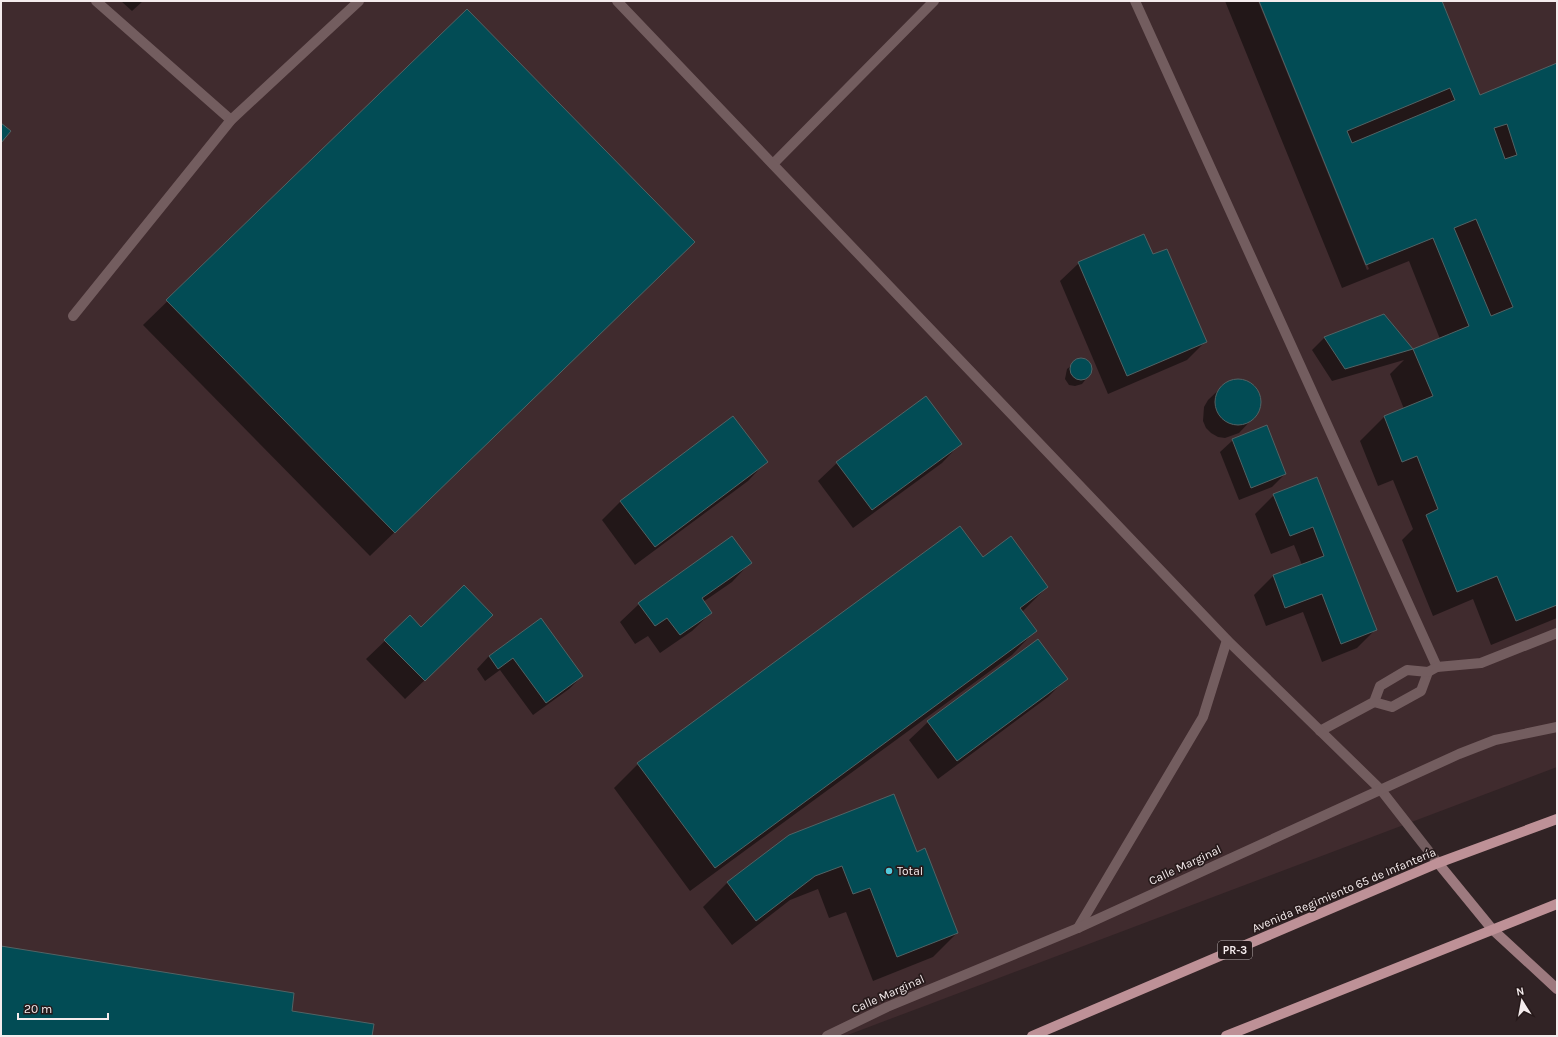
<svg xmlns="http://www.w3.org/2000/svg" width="1558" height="1037" font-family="Karla,sans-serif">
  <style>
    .built { fill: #402b2e }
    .shadow { fill: #0007 }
    .building { fill: #024c55; stroke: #526365; fill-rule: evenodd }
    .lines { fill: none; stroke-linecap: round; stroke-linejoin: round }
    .lane { stroke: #735d5f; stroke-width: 10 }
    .street { stroke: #735d5f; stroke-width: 10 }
    .secondary { stroke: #9d7a7f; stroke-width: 10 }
    .primary { stroke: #be9197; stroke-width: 10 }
    .poi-dot { fill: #53cadc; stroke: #271a1b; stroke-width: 1.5 }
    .labels { text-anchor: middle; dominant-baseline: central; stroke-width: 3.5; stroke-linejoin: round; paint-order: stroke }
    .shield { fill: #271a1b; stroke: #b7adae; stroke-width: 1 }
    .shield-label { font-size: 11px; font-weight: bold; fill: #f5eced }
    .street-label { font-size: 12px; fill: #f5eced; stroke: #271a1b }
    .poi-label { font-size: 12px; fill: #f5eced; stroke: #271a1b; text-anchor: start }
  </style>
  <rect width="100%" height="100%" fill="#312325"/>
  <path class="built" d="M1,1H1557V767L845,1036H1Z"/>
  <g class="shadow">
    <path d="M121,1H143L132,11Z"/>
    <path d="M1225,1H1258L1367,270L1369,269L1260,1H1441L1479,96L1557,64V618L1491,645L1473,599L1433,616L1402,540L1413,529L1393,480L1378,486L1360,441L1384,417L1404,409L1390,374L1404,360L1332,381L1312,350L1324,338L1384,316L1413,350L1440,339L1409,261L1342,288Z"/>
    <path d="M467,10L669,266L370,556L143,325Z"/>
    <path d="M1152,256L1206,341L1187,360L1108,394L1060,281L1079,263Z"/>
    <path d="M1080,359L1089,362L1091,368L1090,374L1082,384L1075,386L1069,385L1065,379L1067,369Z"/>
    <path d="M1241,379L1255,386L1261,400L1257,414L1239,433L1225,438L1218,437L1211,433L1206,428L1203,421L1204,407L1208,400L1227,382L1234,380Z"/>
    <path d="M733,418L766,462L748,481L635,565L602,520L620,502Z"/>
    <path d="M1233,440L1285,474L1272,487L1239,500L1220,452Z"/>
    <path d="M960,444L942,463L853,528L818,481L837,463Z"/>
    <path d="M1316,479L1375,630L1357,648L1322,662L1303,612L1266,626L1254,595L1273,576L1302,565L1294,545L1271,554L1255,514L1274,495Z"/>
    <path d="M982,558L1047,587L1022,612L1036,630L1012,655L690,891L614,788L638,764Z"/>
    <path d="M750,563L732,582L703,602L711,613L692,631L660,653L648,636L635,644L620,622L639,604Z"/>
    <path d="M410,617L421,628L473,634L405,699L366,659Z"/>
    <path d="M541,619L582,676L569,689L533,715L500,670L485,681L477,669L489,656Z"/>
    <path d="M1066,679L1048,697L938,779L909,740L928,722Z"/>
    <path d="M789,836L916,853L957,933L933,957L873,981L846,912L829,918L818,889L790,900L732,945L703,907L727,883Z"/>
  </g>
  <g class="building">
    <path d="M1259,1H1442L1480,95L1557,63V605L1516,621L1497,576L1457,592L1426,515L1438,509L1417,456L1402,462L1384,416L1433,396L1413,349L1469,326L1433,238L1366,265ZM1450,88L1455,100L1352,143L1347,131ZM1507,124L1517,155L1505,159L1494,128ZM1476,219L1513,307L1491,316L1454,228Z"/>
    <path d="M467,9L695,242L395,533L166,300Z"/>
    <path d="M1,123L11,131L1,143Z"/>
    <path d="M1144,234L1153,254L1167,249L1207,342L1127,376L1078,262Z"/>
    <path d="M1384,314L1413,349L1345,369L1324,337Z"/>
    <circle cx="1081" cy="369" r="11"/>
    <circle cx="1238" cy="402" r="23"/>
    <path d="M926,396L962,444L872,510L836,462Z"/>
    <path d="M733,416L768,462L655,547L620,501Z"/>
    <path d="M1267,425L1286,474L1251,488L1232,439Z"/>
    <path d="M1317,477L1377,630L1341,644L1322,594L1285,608L1273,575L1324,556L1313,527L1290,536L1273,494Z"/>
    <path d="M960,526L983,557L1011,536L1048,587L1020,608L1037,631L715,868L637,763Z"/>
    <path d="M732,536L752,563L702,598L712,613L680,635L667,618L655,626L638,603Z"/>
    <path d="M464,585L493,615L425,681L384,640L410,615L421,627Z"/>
    <path d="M541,618L583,676L546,703L513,658L498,669L489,656Z"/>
    <path d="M1038,639L1068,679L957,761L927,721Z"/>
    <path d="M894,794L917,852L925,848L958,933L897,957L870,888L853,894L842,866L815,876L756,921L727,882L789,835Z"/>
    <path d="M1,946L294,993L292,1011L374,1024L372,1036H1Z"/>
  </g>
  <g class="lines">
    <g class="lane">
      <path d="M1135,1L1437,667"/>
      <path d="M773,164L934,1"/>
      <path d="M1374,702L1392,707L1421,691L1428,672"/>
      <path d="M1320,731L1374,702L1380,686L1407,670L1428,672L1437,667L1481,663L1557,633"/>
    </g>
    <g class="street">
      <path d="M96,1L231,120"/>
      <path d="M617,1L1227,640L1381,790L1438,863"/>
      <path d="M73,316L231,120L359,1"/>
      <path d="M1078,928L1203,717L1227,640"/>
      <path d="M827,1036L887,1007L1078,928L1459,754L1495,740L1557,727"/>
    </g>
    <path class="secondary" d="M1438,863L1492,929L1557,989"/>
    <g class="primary">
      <path d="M1032,1036L1438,863L1557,819"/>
      <path d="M1226,1036L1557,904"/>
    </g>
  </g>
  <circle class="poi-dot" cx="889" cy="871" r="4"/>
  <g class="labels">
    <rect class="shield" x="1218" y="941" width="34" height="18" rx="3"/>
    <g class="shield-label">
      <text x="1235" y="950">PR-3</text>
    </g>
    <g class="street-label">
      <text transform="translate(1185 865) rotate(-25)">Calle Marginal</text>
      <text transform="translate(1344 890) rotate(-23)">Avenida Regimiento 65 de Infantería</text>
      <text transform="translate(888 994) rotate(-24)">Calle Marginal</text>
    </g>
    <g class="poi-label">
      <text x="897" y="871">Total</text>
    </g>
  </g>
  <rect width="1558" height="1037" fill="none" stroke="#f5eced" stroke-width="4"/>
  <g transform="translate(1522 1001) rotate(349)" stroke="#271a1b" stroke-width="3" paint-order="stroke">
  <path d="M0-3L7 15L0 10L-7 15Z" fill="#f5eced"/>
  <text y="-6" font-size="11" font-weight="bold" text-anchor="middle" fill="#f5eced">N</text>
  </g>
  <path d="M18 1013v6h90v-6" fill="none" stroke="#f5eced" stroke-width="2"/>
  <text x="24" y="1013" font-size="12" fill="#f5eced" stroke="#271a1b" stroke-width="3" paint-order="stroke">20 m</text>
</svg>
